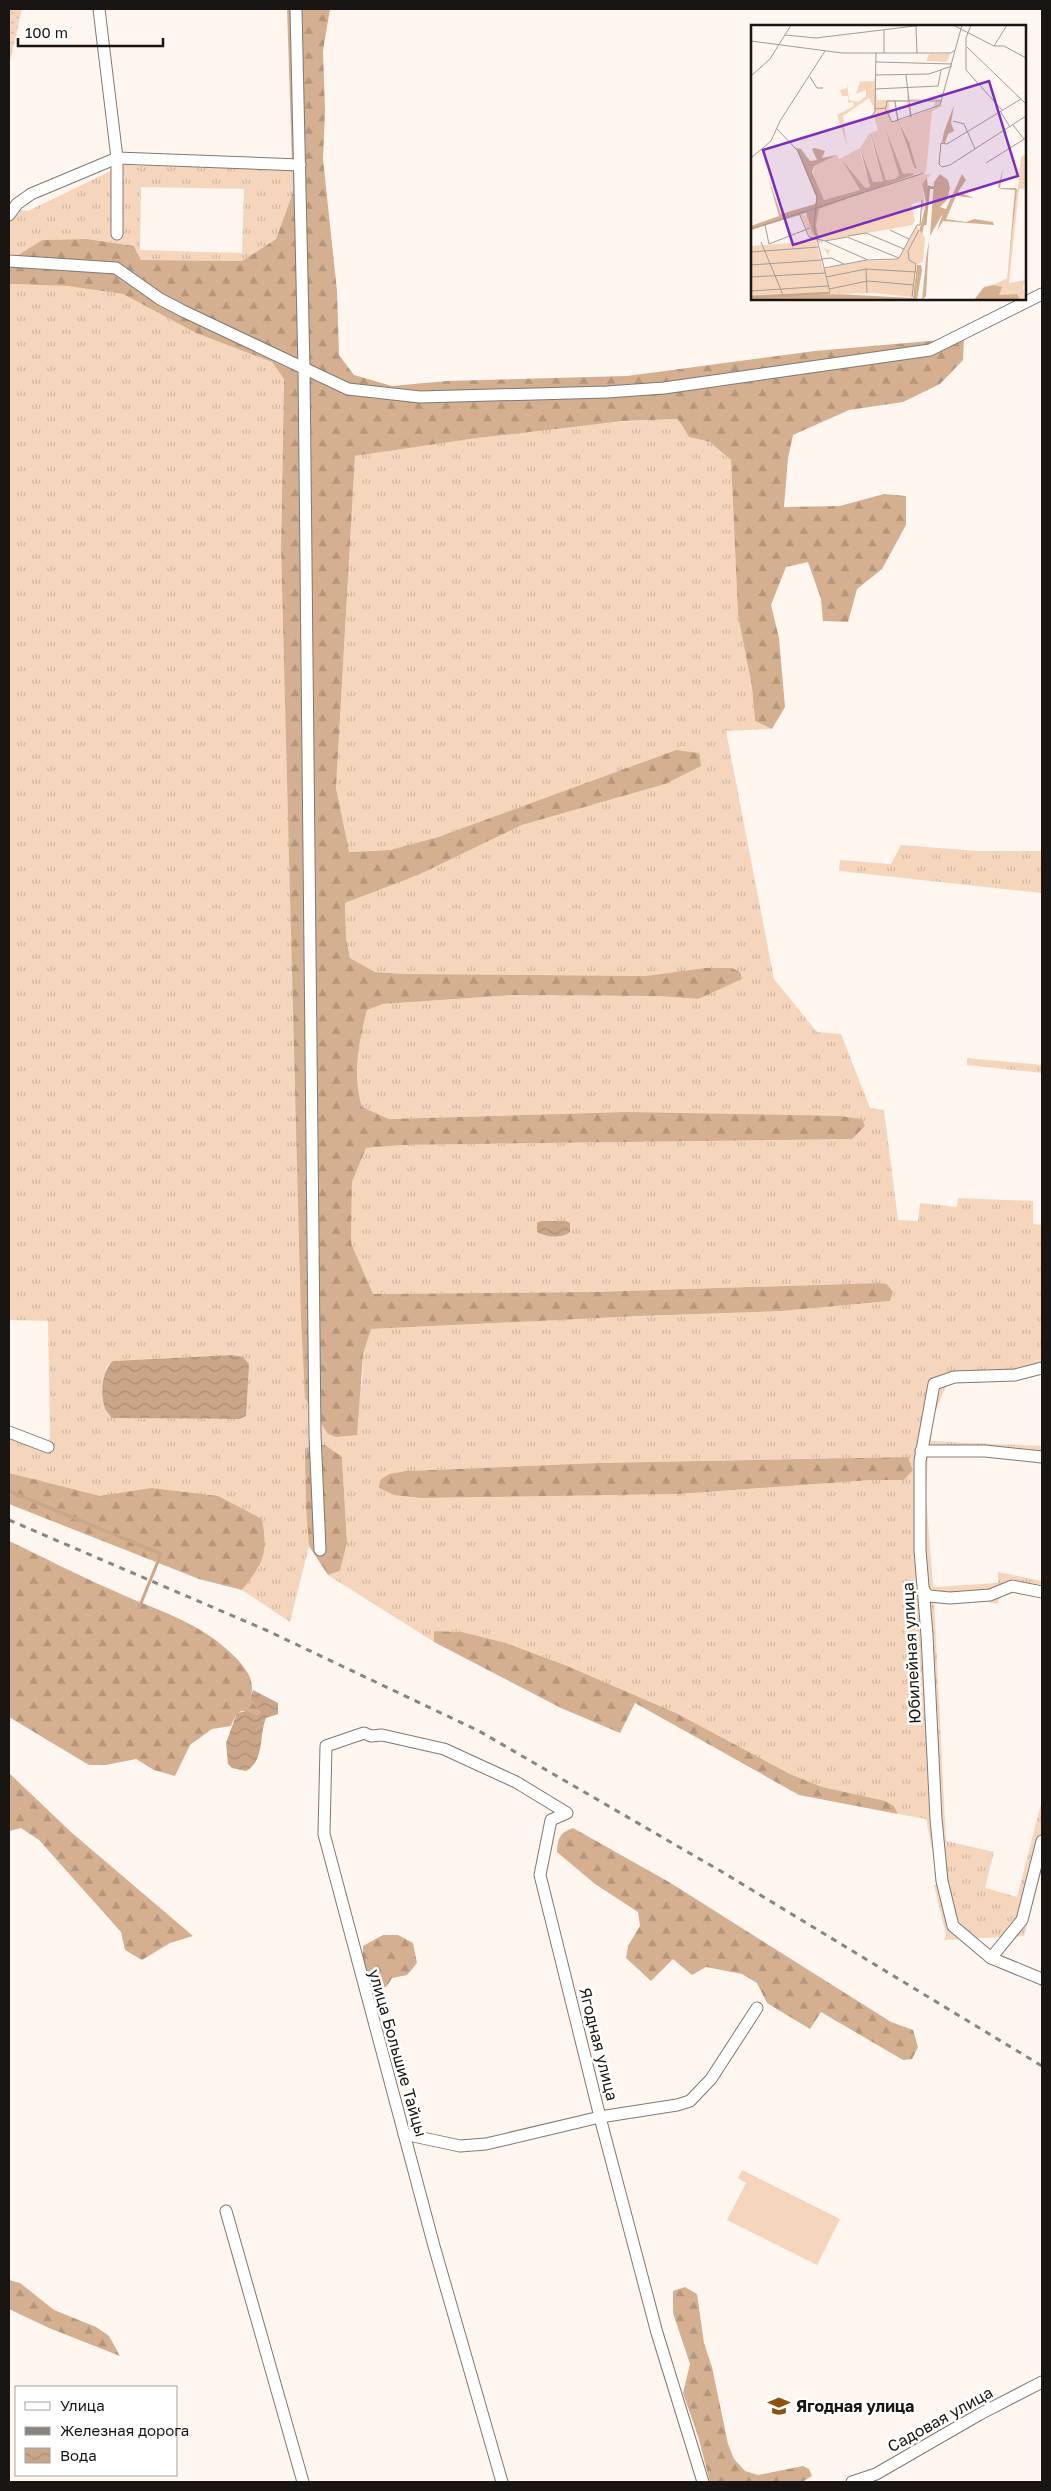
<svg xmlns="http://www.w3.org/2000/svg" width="1051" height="2491" font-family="'Golos Text',sans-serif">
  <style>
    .grass { fill: url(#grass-tufts); fill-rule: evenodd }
    .forest { fill: url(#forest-firs) }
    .garden { fill: url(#garden-dots) }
    .pitch { fill: #f5d6bd }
    .water { fill: url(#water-waves) }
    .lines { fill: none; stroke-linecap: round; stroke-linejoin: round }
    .stream { stroke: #caa587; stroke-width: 3 }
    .street-casing { stroke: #817871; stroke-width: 13 }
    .street { stroke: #fff; stroke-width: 11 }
    .rail { stroke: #8b8580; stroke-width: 3; stroke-dasharray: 6 6; stroke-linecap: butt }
    .labels { text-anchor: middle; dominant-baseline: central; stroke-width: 5; stroke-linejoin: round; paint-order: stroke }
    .street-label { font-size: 16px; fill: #181512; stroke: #fff }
    .poi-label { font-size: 16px; font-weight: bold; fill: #181512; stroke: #fff; text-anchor: start }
    .inset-river { fill: none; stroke: #caa587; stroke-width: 2.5 }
    .inset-road { fill: none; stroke: #a29c97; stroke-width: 1 }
    .view { fill: #7b2cbf; fill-opacity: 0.15; stroke: #7b2cbf; stroke-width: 2.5 }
    .inset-edge { fill: none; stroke: #181512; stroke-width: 2.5 }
  </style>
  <defs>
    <pattern id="grass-tufts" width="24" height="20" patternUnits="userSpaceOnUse" patternTransform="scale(1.25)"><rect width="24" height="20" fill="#f5d6bd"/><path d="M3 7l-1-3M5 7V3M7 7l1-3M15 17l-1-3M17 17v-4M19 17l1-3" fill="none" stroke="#d1b7a1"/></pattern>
    <pattern id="forest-firs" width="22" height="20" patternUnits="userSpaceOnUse" patternTransform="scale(1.25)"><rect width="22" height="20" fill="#d4af90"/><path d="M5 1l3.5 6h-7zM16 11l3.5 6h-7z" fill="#b5967b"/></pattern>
    <pattern id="garden-dots" width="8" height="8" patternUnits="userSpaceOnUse" patternTransform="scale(1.25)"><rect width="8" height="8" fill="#f5d6bd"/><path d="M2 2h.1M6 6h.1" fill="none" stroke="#d1b7a1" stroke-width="1.8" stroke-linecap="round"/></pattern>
    <pattern id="water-waves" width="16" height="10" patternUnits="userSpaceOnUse" patternTransform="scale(1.25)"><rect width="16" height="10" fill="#caa587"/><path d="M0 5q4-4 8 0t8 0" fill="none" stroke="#ad8d74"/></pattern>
  </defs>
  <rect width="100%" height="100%" fill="#fef6ef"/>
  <g class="grass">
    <path d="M123,165L292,170L293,192L276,239L242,261L141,260L134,246L87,239L42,240L9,261V208L28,211ZM141,187L244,189L242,253L140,250Z"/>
    <path d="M9,284L67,286L123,294L196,333L272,362L284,379L281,550L298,1175L362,1388L363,1354L370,1329L640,1316L782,1311L890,1301L892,1292L887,1284L879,1283L593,1292L373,1294L351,1243L352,1182L366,1148L403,1145L852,1139L624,1112L389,1119L362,1107C352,1075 359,1042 367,1010L383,1004L512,995L658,996L698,999L740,972L732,968H704L647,976L405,974L375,972L350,958L346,938L345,903L418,875L522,825L665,784L676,750L438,837L390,850L348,852L336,788L355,456C462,440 570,422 678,419L689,437L710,442L731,460L738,615L752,687L755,721L772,729L726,731L774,979L817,1032L841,1034L870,1108L884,1110L898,1220L918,1221L920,1203L957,1207L958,1198L1033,1201V1224L1042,1225V1374L948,1382L932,1419L931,1441L1042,1446V1456L928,1452L926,1497L933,1587L998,1583V1572L1042,1581V1599L1004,1590L997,1604L973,1599L934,1601L946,1841L994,1852L985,1888L1017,1897L1042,1800V1870L1024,1936L944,1940L946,1935L934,1885L939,1883L926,1819L898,1814L894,1806L822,1787L790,1774L676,1713L565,1665L506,1643L462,1632L434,1631V1642L328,1575L340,1571L347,1543L342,1457L306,1508L309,1546L290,1622L242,1590L259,1567L151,1488L100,1497L9,1473V1438L39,1449L50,1438L48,1321L9,1320ZM232,1355L246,1415L239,1419L112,1418L106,1367L113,1361ZM908,1457L913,1470L904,1480H872L679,1494L422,1498L407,1471L597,1463Z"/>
    <path d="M901,845L977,851H1042V893L839,871L840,860L891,864Z"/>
    <path d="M967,1058L1042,1065V1073L967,1065Z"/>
  </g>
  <g class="forest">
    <path d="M287,9H330L323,51L325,111L323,159L337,291L339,355L354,375L392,386L447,381L627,376L815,351L964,338L963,360L940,384L903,402L849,410L793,435L788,458L784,507L840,506L884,494L906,496V525L882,569L857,589L848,622L823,621L821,599L808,562L786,567L771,605L779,638L785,707L772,729L755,721L752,687L738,615L731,460L710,442L689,437L678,419L624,421L477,438L355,456L336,788L349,852L390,850L438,837L676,750L699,753L701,766L665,784L522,825L418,875L345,903L346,938L350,958L375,972L405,974L646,976L704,968H732L740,972L742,979L698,999L658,996L512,995L383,1004L367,1010C359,1042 352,1075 362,1107L389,1119L624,1112L840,1116L862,1119L865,1126L852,1139L403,1145L366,1148L352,1182L351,1243L373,1294L593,1292L879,1283L887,1284L893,1292L890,1301L782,1311L640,1316L371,1329L363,1354L357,1435L336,1437L328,1434L305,1398L301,1317L281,550L284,379L272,362L196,333L123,294L67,286L9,284V261L42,240L87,239L134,246L141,260L242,261L276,239L293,192Z"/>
    <path d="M311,1445H325L342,1457L347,1543L340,1571L328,1575L309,1546L306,1508L305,1449Z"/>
    <path d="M908,1457L913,1470L904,1480H872L679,1494L422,1498L394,1495L379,1488L380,1480L389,1474L407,1471L597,1463Z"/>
    <path d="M9,1473L100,1496L151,1488L218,1496L262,1519C268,1555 264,1562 242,1590L199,1579L9,1504Z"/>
    <path d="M9,1541C43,1557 77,1575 112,1590C157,1611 201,1621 237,1659C248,1671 256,1683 250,1699L260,1712L258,1715C240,1708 238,1709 231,1726L212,1729L190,1745L175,1776L154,1770L136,1759L106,1765H89L9,1717Z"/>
    <path d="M434,1631L462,1632L506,1643L565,1665L676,1713L790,1774L822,1787L885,1801L894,1806L898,1814L799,1795L635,1703L620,1733L561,1708L434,1642Z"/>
    <path d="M9,1773L72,1833L193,1936L170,1943L142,1960L125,1950L121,1932L39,1840L21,1828L9,1831Z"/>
    <path d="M573,1828L669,1882L891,2022L913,2030L918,2047L912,2059L903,2060L821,2012L810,2029L767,2003L757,1983L742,1974L706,1967L692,1975L673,1959L651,1981L626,1958L628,1946L640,1926L638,1912L595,1884L557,1852C558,1839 559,1833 573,1828Z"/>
    <path d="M383,1935H398L413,1943L417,1963L407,1975L392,1978L387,1986L377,1991L372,1989L363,1962V1946Z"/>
    <path d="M9,2280L20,2283L54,2310L96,2327L109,2336L120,2356L49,2328L9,2309Z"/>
    <path d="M685,2287L697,2294L704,2343L712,2367L728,2444L734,2459L745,2471L758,2475L803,2466L809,2469L812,2476L802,2482H710L698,2436L683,2393L690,2364L673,2313V2291Z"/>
  </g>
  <path class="garden" d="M9,9H22L9,66Z"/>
  <path class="pitch" d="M742,2170L840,2219L817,2265L727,2220L746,2183L738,2178Z"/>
  <g class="water">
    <path d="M541,1221H566L570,1223V1232C561,1239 546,1237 537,1232V1223Z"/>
    <path d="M232,1355L243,1357L249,1364L246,1416L239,1419L112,1418C110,1415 106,1411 105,1408C100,1394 102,1370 113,1361Z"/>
    <path d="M253,1690L278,1703V1714L266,1718C259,1734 265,1761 246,1771L232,1768L228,1764L226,1743L237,1713L247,1711L258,1715L260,1712L250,1699Z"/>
  </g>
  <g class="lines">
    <path class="stream" d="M9,1491L161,1554L139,1608"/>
    <g class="street-casing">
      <g id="street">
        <path d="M99,9L117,158V234"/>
        <path d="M296,9L304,369L315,1435L320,1550"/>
        <path d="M9,215L17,204L31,194L117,158L300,165"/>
        <path d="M9,261L116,268L160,299L183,311L348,389L420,397L607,392L664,388L930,350L1042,294"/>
        <path d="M1042,1368L1015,1375L954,1377L934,1384L920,1461V1550L927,1635L936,1819L942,1881L953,1926L991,1958L1042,1979"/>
        <path d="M9,1432L48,1447"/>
        <path d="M921,1451H985L1042,1457"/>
        <path d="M924,1591L929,1596L950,1598L990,1595L1012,1586L1042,1592"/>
        <path d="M991,1958L1022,1920L1042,1841"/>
        <path d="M404,2134L460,2146L486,2144L600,2117L677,2105L690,2101L711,2079L757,2008"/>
        <path d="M226,2211L303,2482"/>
        <path d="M502,2482L434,2246L324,1834L326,1746L364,1733L371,1736L382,1735L444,1749L516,1782L567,1813L551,1820L540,1875L602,2125L657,2333L703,2482"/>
        <path d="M852,2482L876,2474L980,2414L1042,2382"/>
      </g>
    </g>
    <use href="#street" class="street"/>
    <path class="rail" d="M9,1520L268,1631L479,1731L724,1873L1042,2066"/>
  </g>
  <defs>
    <g id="school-bare" transform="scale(1.725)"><path d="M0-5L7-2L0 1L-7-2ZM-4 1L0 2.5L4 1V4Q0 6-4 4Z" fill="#8d5110" stroke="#fff" stroke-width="2.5" paint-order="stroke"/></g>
  </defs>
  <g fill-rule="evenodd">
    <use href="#school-bare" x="779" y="2406"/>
  </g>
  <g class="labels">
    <g class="street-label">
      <text transform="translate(911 1653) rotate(-93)">Юбилейная улица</text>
      <text transform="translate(599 2044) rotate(76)">Ягодная улица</text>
      <text transform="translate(398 2053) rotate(74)">улица Большие Тайцы</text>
      <text transform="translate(940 2419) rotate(-29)">Садовая улица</text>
    </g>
    <g class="poi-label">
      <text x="796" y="2406">Ягодная улица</text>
    </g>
  </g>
  <g transform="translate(751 25)">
    <rect width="275" height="275" fill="#fef6ef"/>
    <path d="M123,50L126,75H156V63L157,74H188L191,81L181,86L175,147L163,150L180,149L171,159L174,182L171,186L170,176L160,179L164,196L161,200L71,216L72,223L79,225L77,231L70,218L61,216L49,189L58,191L62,209L67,213L65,201L68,184L162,150H152L134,103L148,150L144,154L135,155L119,110L132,156L122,157L109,126L119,162L114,164L91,135L109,165L73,175L62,152L63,141L86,130L88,134L109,123L118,109L127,105L123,91L110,95L111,103L109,95L93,99L96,120L86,90L103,81L102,77L97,78V71H91L89,65L96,63V58L98,75L107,77L115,71V65L105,69L109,57H100L123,56ZM118,73L123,83L122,90L93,98L92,91ZM155,76L159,91L148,96L144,77ZM157,76L185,75V76L182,83L161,91ZM138,77H143L146,96H140ZM149,97L158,117L166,144L157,125ZM275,163L268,164L258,258L275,255L272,262L275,275H269L266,269L247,270L250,264L242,260L256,253L266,164Z" fill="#f5d6bd" fill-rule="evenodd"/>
    <path d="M203,80L200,98L203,106L197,109L194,118L191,117L193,107ZM148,97L158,117L166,144L163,142ZM134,103L152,149L162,148V150L68,184L65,201L68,214L62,209L55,188L0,205V201L28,191L17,152L30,189L64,179L66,174L45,123L50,124L59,136L66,135L61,124L64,123L74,126L71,133L86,130L63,141L61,147L73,175L109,165L91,135L114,163L119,162L110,126L122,157L132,156L120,110L135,155L144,154L148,150ZM252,144L249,163H265L266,165L257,246L264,165L250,164L247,162ZM189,149L197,155L199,163L196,175L189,182L195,184L211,149L215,155L207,167L223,173L205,171L195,194L215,197L223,194L242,197L243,200L192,196L186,206L192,188L179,211L183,157ZM176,153L178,175L171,210L168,207L175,178L171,159ZM178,215L175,271L171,275L175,234ZM166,240H170L171,245L166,275H0V272L85,269L162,273ZM242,260L251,262L248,270L266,269L269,275H223L233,262Z" fill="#d4af90"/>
    <path d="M178,29H199L196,37L175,36Z" fill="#f5d6bd"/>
    <path d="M275,129V163L267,164L270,132ZM166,201L174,213L172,237L165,240L162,272L123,268L0,272V221L65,216L72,244L112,236L147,235Z" fill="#f5d6bd"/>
    <path class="inset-river" d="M174,200L178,162L183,163M0,272L79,268"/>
    <path class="inset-road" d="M202,0L243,21H253L275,33M220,0L215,13V45L251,85M165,1L166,28M34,10L65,13L172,0M0,16L91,28H200L204,25M243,21L256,0M216,22L275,79M133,28V5M125,37L201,39M125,50L178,49L201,41M155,50L160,92M0,51L19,34L40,0M59,52L66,63H72M124,64L187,61L190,45M270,74L196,119L190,118L188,139L191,142L199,140L275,91M144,76L147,96M134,83L141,97L189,80L211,0M124,84L135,83L136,76H191M249,86L259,102M120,91L124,87L125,28M202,96L213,99L224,124M262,100L273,114M25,103L47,126L66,171L63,202L79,267M0,133L20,116L29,96L74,26M235,138L275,113M48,188L58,212L74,216M14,200L18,219L59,203M0,204L173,148M139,205L158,214M97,211L115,208L153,224M10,217L32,270M0,227L67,222M148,233L96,212L74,216L117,235L147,234L148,233L166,200H169L171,175M71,234L80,233L93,239M0,240L71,235M73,243L116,235M115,244L116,268M0,252L74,248M75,252L115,244L165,247M78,264L117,256L163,260M0,266L77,261M161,272L165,239L158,235L157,226L168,205"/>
    <path class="view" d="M238,56L267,151L42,220L12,125Z"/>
    <rect width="275" height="275" class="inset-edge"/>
  </g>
  <rect width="1051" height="2491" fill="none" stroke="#181512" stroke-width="20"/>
  <rect x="15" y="2386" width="162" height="90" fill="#ffffff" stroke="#a3a1a0"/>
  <rect x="25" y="2402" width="25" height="8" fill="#ffffff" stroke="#a3a1a0"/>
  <text x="60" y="2411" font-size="15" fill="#181512">Улица</text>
  <rect x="25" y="2427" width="25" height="8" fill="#8b8580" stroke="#a3a1a0"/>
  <text x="60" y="2436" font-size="15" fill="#181512">Железная дорога</text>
  <rect x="25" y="2448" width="25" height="15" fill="url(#water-waves)" stroke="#a3a1a0"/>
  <text x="60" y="2461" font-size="15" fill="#181512">Вода</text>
  <path d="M18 38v8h145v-8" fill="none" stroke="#181512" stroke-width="2.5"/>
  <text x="25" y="38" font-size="15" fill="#181512" stroke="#ffffff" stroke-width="4" paint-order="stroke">100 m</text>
</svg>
